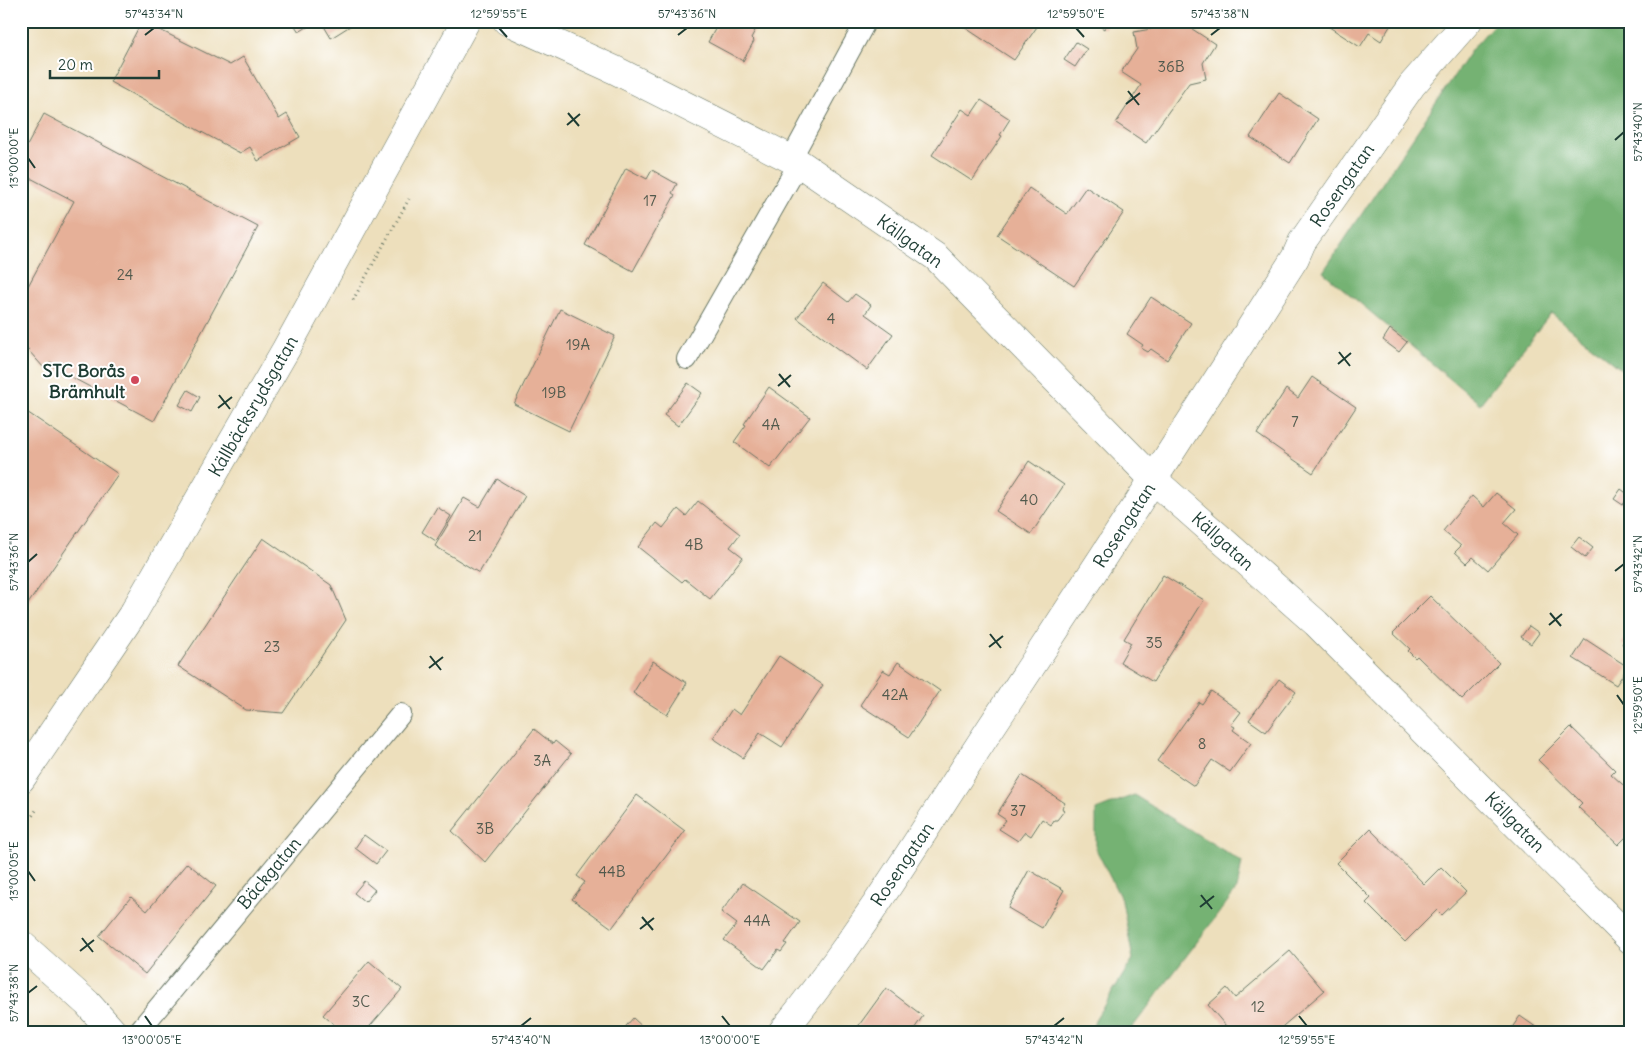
<svg xmlns="http://www.w3.org/2000/svg" width="1652" height="1053" font-family="Delius,sans-serif">
  <style>
    .forest { fill: #74b273; stroke: #4a7854 }
    .building { fill: #e6b098 }
    .lines { fill: none; stroke-linecap: round; stroke-linejoin: round }
    .lane-casing { stroke: #677664; stroke-width: 22 }
    .street-casing { stroke: #677664; stroke-width: 29 }
    .path { stroke: #677664; stroke-width: 3; stroke-dasharray: 1 4; stroke-linecap: butt }
    .lane { stroke: #fff; stroke-width: 20 }
    .street { stroke: #fff; stroke-width: 28 }
    .ticks { fill: none; stroke: #1f3d34; stroke-width: 2 }
    .poi-dot { fill: #d1495b; stroke: #fff; stroke-width: 2 }
    .labels { text-anchor: middle; dominant-baseline: central; stroke-width: 4; stroke-linejoin: round; paint-order: stroke }
    .number-label { font-size: 15px; fill: #515a4d }
    .street-label { font-size: 18px; fill: #1f3d34; stroke: #fff }
    .poi-label { font-size: 18px; font-weight: bold; fill: #1f3d34; stroke: #fff; text-anchor: end }
    .neatline { fill: none; stroke: #1f3d34; stroke-width: 2 }
    .ticks-label { font-size: 12px; text-anchor: middle; fill: #1f3d34 }
  </style>
  <rect width="100%" height="100%" fill="#fff"/>
  <filter id="ink" filterUnits="userSpaceOnUse"><feTurbulence type="fractalNoise" baseFrequency=".02" numOctaves="2"/><feDisplacementMap in="SourceGraphic" scale="10" xChannelSelector="R" yChannelSelector="G"/><feConvolveMatrix kernelMatrix="1 2 1 2 8 2 1 2 1" color-interpolation-filters="sRGB"/></filter>
  <filter id="wash" filterUnits="userSpaceOnUse"><feTurbulence type="fractalNoise" baseFrequency=".0096" numOctaves="4" result="noise"/><feDisplacementMap in="SourceGraphic" scale="20" xChannelSelector="R" yChannelSelector="G"/><feGaussianBlur stdDeviation="1.12" result="paint"/><feColorMatrix in="noise" values="0 0 0 0 0 0 0 0 0 0 0 0 0 0 0 0 0 1.4 0 .05"/><feComposite in="paint" operator="in"/></filter>
  <g filter="url(#wash)">
    <rect width="100%" height="100%" fill="#eddfbc"/>
    <g class="forest">
      <path d="M1497,21H1631V377L1551,313L1480,404L1323,272L1472,49Z"/>
      <path d="M1134,795L1242,862L1237,889L1129,1032H1091L1096,1018L1133,959L1122,901L1096,849V810Z"/>
    </g>
    <g id="blocks">
      <g class="building">
        <path d="M142,21L230,65L243,57L279,119L287,114L300,137L258,161L250,147L240,153L110,82Z"/>
        <path d="M292,21H317L299,32Z"/>
        <path d="M321,21H358L331,38Z"/>
        <path d="M713,21H760L751,38L754,41L743,61L708,42L718,24Z"/>
        <path d="M955,21H1041L1014,60Z"/>
        <path d="M1092,21H1109L1104,29Z"/>
        <path d="M1156,21H1180L1215,44L1203,63L1206,79L1189,83L1146,143L1116,123L1141,85L1121,72L1137,49L1134,32L1151,29Z"/>
        <path d="M1320,21H1389L1392,23L1381,41L1369,33L1360,47Z"/>
        <path d="M1076,42L1087,49L1075,67L1064,60Z"/>
        <path d="M1279,93L1318,119L1290,163L1250,137Z"/>
        <path d="M981,100L1010,119L1000,135L1002,136L972,181L932,155L962,109L971,115Z"/>
        <path d="M44,114L258,227L154,421L56,369L51,362L44,368L21,342V299L74,201L21,173V157Z"/>
        <path d="M626,168L647,179L652,170L677,184L672,193L675,195L633,271L585,245Z"/>
        <path d="M1086,187L1124,212L1074,286L997,235L1029,188L1067,214Z"/>
        <path d="M823,283L848,302L855,294L871,305L865,314L893,334L867,370L797,318Z"/>
        <path d="M1151,297L1191,323L1167,360L1151,349L1148,352L1141,348L1143,345L1127,334Z"/>
        <path d="M560,309L615,336L569,431L514,404Z"/>
        <path d="M1390,329L1407,342L1399,352L1383,340Z"/>
        <path d="M1312,377L1356,407L1313,473L1257,434L1286,389L1298,398Z"/>
        <path d="M688,383L702,393L678,426L664,415Z"/>
        <path d="M769,387L810,417L770,468L734,442L746,425L744,424Z"/>
        <path d="M188,390L200,397L192,412L179,405Z"/>
        <path d="M21,408L118,474L21,614Z"/>
        <path d="M1029,461L1064,485L1031,534L996,511Z"/>
        <path d="M497,479L525,496L479,573L435,546L464,498L480,507Z"/>
        <path d="M1621,489L1629,495L1623,505L1614,499Z"/>
        <path d="M1496,493L1516,509L1504,523L1518,535L1488,570L1473,557L1467,563L1455,552L1461,546L1443,531L1472,496L1484,507Z"/>
        <path d="M698,501L740,534L730,547L743,557L710,599L685,579L682,582L638,547L657,523L663,528L678,509L686,516Z"/>
        <path d="M437,507L451,516L436,541L422,532Z"/>
        <path d="M1579,537L1593,548L1585,558L1571,547Z"/>
        <path d="M263,538L331,585L346,620L283,713L246,710L178,666Z"/>
        <path d="M1163,575L1204,600L1153,682L1120,662L1131,643L1124,639Z"/>
        <path d="M1430,596L1499,663L1462,700L1417,656L1415,658L1408,651L1410,649L1393,633Z"/>
        <path d="M1529,626L1539,633L1531,644L1521,637Z"/>
        <path d="M1631,630V649L1622,644Z"/>
        <path d="M1585,639L1628,667L1616,685L1573,658Z"/>
        <path d="M779,656L823,685L782,747L760,733L743,758L713,738L732,709L740,715Z"/>
        <path d="M653,661L687,683L667,715L633,693Z"/>
        <path d="M898,662L940,691L909,737L860,705L883,670L890,674Z"/>
        <path d="M1279,679L1296,692L1266,732L1249,720Z"/>
        <path d="M1211,691L1241,712L1231,725L1235,727L1233,730L1251,743L1230,772L1212,760L1194,786L1157,761L1199,702L1202,704Z"/>
        <path d="M1571,727L1615,770L1611,774L1631,792V835L1629,834L1618,845L1578,807L1582,803L1538,760Z"/>
        <path d="M534,729L553,744L555,741L571,754L485,862L452,831Z"/>
        <path d="M1022,775L1065,803L1062,808L1064,811L1057,820H1054L1051,825L1042,819L1031,836L1025,832L1018,841L999,829L1006,820L997,814Z"/>
        <path d="M637,795L685,831L612,928L572,899L585,882L577,876Z"/>
        <path d="M1370,829L1424,884L1441,867L1466,892L1442,915L1437,910L1405,942L1366,903L1371,898L1336,863Z"/>
        <path d="M364,835L386,851L376,864L355,848Z"/>
        <path d="M187,863L216,886L145,974L99,936L131,897L147,911Z"/>
        <path d="M1029,870L1064,890L1042,928L1008,908Z"/>
        <path d="M364,881L375,890L365,902L354,893Z"/>
        <path d="M743,883L800,922L785,943L787,944L781,952L778,950L764,969L724,940L737,924L721,912Z"/>
        <path d="M1290,951L1324,991L1276,1032H1231L1208,1005L1227,988L1235,998Z"/>
        <path d="M369,961L402,989L365,1032H343L323,1015Z"/>
        <path d="M886,988L923,1016L912,1032H854Z"/>
        <path d="M1520,1016L1543,1032H1509Z"/>
        <path d="M633,1018L648,1032H621Z"/>
      </g>
    </g>
  </g>
  <g filter="url(#ink)">
    <use href="#blocks" fill-opacity="0" stroke="#677664" stroke-width="1"/>
    <g class="lines">
      <g class="lane-casing">
        <g id="lane">
          <path d="M791,159L866,21"/>
          <path d="M687,359L799,163"/>
          <path d="M138,1032L401,714"/>
        </g>
      </g>
      <g class="street-casing">
        <g id="street">
          <path d="M507,21L615,70L799,163L936,257L1154,480L1316,623L1631,940"/>
          <path d="M21,779L134,612L286,349L466,21"/>
          <path d="M21,944L87,1003L113,1032"/>
          <path d="M782,1032C859,938 922,833 988,732C1092,575 1194,417 1295,258L1302,242L1412,85L1468,21"/>
        </g>
      </g>
      <g class="path">
        <path d="M353,300L409,199"/>
        <path d="M21,832L37,809"/>
      </g>
      <use href="#lane" class="lane"/>
      <use href="#street" class="street"/>
    </g>
  </g>
  <path class="ticks" d="M499,28L507,37M1076,28L1084,37M145,35L154,28M678,35L687,28M1211,35L1220,28M1128,91L1139,105M1126,104L1140,93M568,113L579,126M567,125L580,114M1615,140L1624,132M28,158L35,168M1339,352L1350,366M1338,364L1351,353M779,374L790,387M778,386L791,375M219,395L230,409M218,408L232,397M28,562L37,554M1615,571L1624,564M1550,613L1561,626M1549,625L1562,614M990,634L1001,648M989,647L1003,636M430,656L441,670M429,668L443,657M1617,695L1624,705M28,871L35,881M1201,895L1212,909M1200,907L1214,896M642,917L653,930M640,929L654,918M82,938L93,952M80,951L94,940M28,993L37,986M145,1016L152,1026M722,1016L730,1026M1299,1016L1307,1026M521,1026L531,1018M1054,1026L1064,1018"/>
  <circle class="poi-dot" cx="135" cy="380" r="5"/>
  <g class="labels">
    <g class="number-label">
      <text x="1171" y="66">36B</text>
      <text x="650" y="200">17</text>
      <text x="125" y="274">24</text>
      <text x="831" y="318">4</text>
      <text x="578" y="344">19A</text>
      <text x="554" y="392">19B</text>
      <text x="1295" y="421">7</text>
      <text x="771" y="424">4A</text>
      <text x="1029" y="499">40</text>
      <text x="475" y="535">21</text>
      <text x="694" y="544">4B</text>
      <text x="1154" y="642">35</text>
      <text x="272" y="646">23</text>
      <text x="895" y="694">42A</text>
      <text x="1202" y="743">8</text>
      <text x="542" y="760">3A</text>
      <text x="1018" y="810">37</text>
      <text x="485" y="828">3B</text>
      <text x="612" y="871">44B</text>
      <text x="757" y="920">44A</text>
      <text x="361" y="1001">3C</text>
      <text x="1258" y="1006">12</text>
    </g>
    <g class="street-label">
      <text transform="translate(1342 185) rotate(-55)">Rosengatan</text>
      <text transform="translate(910 241) rotate(36)">Källgatan</text>
      <text transform="translate(253 406) rotate(-60)">Källbäcksrydsgatan</text>
      <text transform="translate(1124 525) rotate(-57)">Rosengatan</text>
      <text transform="translate(1223 541) rotate(42)">Källgatan</text>
      <text transform="translate(1515 822) rotate(45)">Källgatan</text>
      <text transform="translate(902 864) rotate(-56)">Rosengatan</text>
      <text transform="translate(269 873) rotate(-50)">Bäckgatan</text>
    </g>
    <g class="poi-label">
      <text x="125" y="370">STC Borås<tspan x="125" dy="21">Brämhult</tspan></text>
    </g>
  </g>
  <rect width="1652" height="1053" fill="none" stroke="#fff" stroke-width="55"/>
  <path d="M50 70v8h109v-8" fill="none" stroke="#1f3d34" stroke-width="2.5"/>
  <text x="58" y="70" font-size="15" fill="#1f3d34" stroke="#ffffff" stroke-width="4" paint-order="stroke">20 m</text>
  <rect x="28" y="28" width="1596" height="998" class="neatline"/>
  <g class="ticks-label">
    <text x="154" y="18">57°43'34"N</text>
    <text x="499" y="18">12°59'55"E</text>
    <text x="687" y="18">57°43'36"N</text>
    <text x="1076" y="18">12°59'50"E</text>
    <text x="1220" y="18">57°43'38"N</text>
    <text transform="translate(1638 132) rotate(-90)" y="4">57°43'40"N</text>
    <text transform="translate(14 158) rotate(-90)" y="4">13°00'00"E</text>
    <text transform="translate(14 562) rotate(-90)" y="4">57°43'36"N</text>
    <text transform="translate(1638 564) rotate(-90)" y="4">57°43'42"N</text>
    <text transform="translate(1638 705) rotate(-90)" y="4">12°59'50"E</text>
    <text transform="translate(14 871) rotate(-90)" y="4">13°00'05"E</text>
    <text transform="translate(14 993) rotate(-90)" y="4">57°43'38"N</text>
    <text x="152" y="1044">13°00'05"E</text>
    <text x="521" y="1044">57°43'40"N</text>
    <text x="730" y="1044">13°00'00"E</text>
    <text x="1054" y="1044">57°43'42"N</text>
    <text x="1307" y="1044">12°59'55"E</text>
  </g>
</svg>
